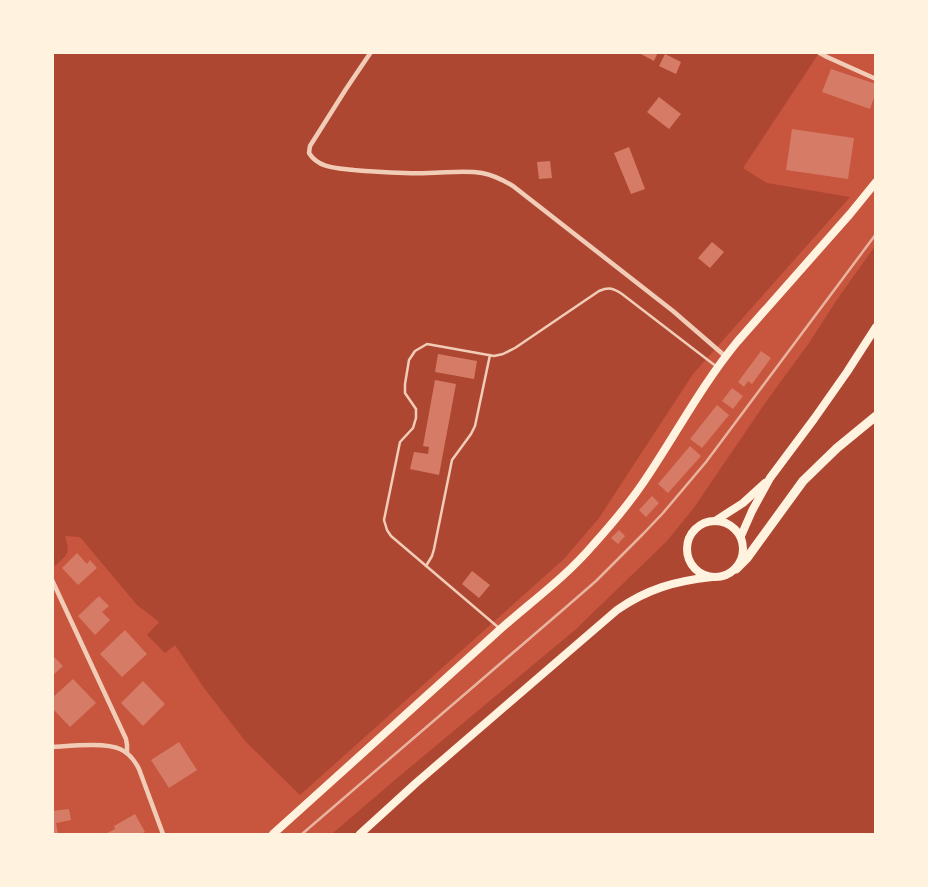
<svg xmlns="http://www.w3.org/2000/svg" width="928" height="887" font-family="Jost,sans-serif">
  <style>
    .green { fill: #ae4732 }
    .building { fill: #d67c66 }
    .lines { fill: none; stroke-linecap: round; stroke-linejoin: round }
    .service { stroke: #f1ccb7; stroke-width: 2.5 }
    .minor { stroke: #f1ccb7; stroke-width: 4.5 }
    .primary { stroke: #fff3e0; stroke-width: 8 }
    .motorway { stroke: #fff3e0; stroke-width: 9 }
    .rail { stroke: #e9b49f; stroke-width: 2.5 }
  </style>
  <rect width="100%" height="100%" fill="#c8553d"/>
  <g class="green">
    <path d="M52,53H819L743,168L767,183L850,197L693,374L599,518L564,559L300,795L246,742L204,688L175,645L165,653L147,635L159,622L137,605L80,537L65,536C70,554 69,553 55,566L53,562Z"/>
    <path d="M875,246V834H332L396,779L575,630L666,542L693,509L768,399L809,343L836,301Z"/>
  </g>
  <g class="building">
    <path d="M637,52H658L654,61Z"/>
    <path d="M665,54L681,62L676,74L659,66Z"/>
    <path d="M831,69L876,84V92L870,109L822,92Z"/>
    <path d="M659,97L681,114L669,129L647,112Z"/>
    <path d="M792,129L854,138L848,179L786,170Z"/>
    <path d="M629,147L645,189L631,194L614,153Z"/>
    <path d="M550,161L552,178L539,179L537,162Z"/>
    <path d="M712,242L724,252L710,268L698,258Z"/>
    <path d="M761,351L771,358L752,384L748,381L744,387L738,382Z"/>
    <path d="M438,354L477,361L474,379L435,372Z"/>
    <path d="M435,380L456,384L439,475L410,469L414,452L428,454L429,447L423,446Z"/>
    <path d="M732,388L743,396L733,409L722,401Z"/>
    <path d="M717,405L729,415L702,448L690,439Z"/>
    <path d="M690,446L701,456L668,493L658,484Z"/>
    <path d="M652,496L659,503L646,517L639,510Z"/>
    <path d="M619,530L625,536L618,544L611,538Z"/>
    <path d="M77,553L87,564L90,560L97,568L78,585L62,568Z"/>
    <path d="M472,571L490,585L479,598L462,584Z"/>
    <path d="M99,596L109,606L102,612L110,620L95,635L78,616Z"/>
    <path d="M125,630L147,654L122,677L100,654Z"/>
    <path d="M52,655L63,666L52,676Z"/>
    <path d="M73,679L96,703L70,727L52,708V698Z"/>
    <path d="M143,681L165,704L143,726L121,703Z"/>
    <path d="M179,742L197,770L169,788L151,760Z"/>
    <path d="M69,809L71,820L56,823L58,834H52V811Z"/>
    <path d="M135,814L145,832L140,834H105L115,829L114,826Z"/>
  </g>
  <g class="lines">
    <g class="service">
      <path d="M426,566L432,556L434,549L452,460L471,434L475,426L490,355"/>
      <path d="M499,628L391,536L387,530L384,520L400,442L413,428L416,418V409L405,393V384L409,360L415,351L427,344L494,356L503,354L515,348L599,291C609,287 613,288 622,294L717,367"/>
    </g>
    <g class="minor">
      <path d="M371,52L346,89L310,146L309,153C319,169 338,168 354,170C379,172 403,174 428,173C445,173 464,170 482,173C493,175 503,180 513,186L673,311L725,356"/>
      <path d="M818,52L827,57L876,79"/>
      <path d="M52,580L126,739L127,745V753"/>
      <path d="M52,747C69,746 106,742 120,749C129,753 135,761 139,769L163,834"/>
    </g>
    <g class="primary">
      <circle cx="715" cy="549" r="28"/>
      <path d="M715,521L743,503L765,483"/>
      <path d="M741,536L752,511L770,478L814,419L847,372L876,327"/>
      <path d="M273,834C347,768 421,701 495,634C528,604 564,579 593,545C611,525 628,505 643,483C675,436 701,386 737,342L850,214L876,182"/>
      <path d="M360,834L416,783L617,610C647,589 675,581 712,577"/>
    </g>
    <path class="motorway" d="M736,569L747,558L803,481L837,448L876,416"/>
    <path class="rail" d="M302,834L565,608L596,581L643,534L663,513L706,462L876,234"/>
  </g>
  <rect width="928" height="887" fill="none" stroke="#fff3e0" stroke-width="108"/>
</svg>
